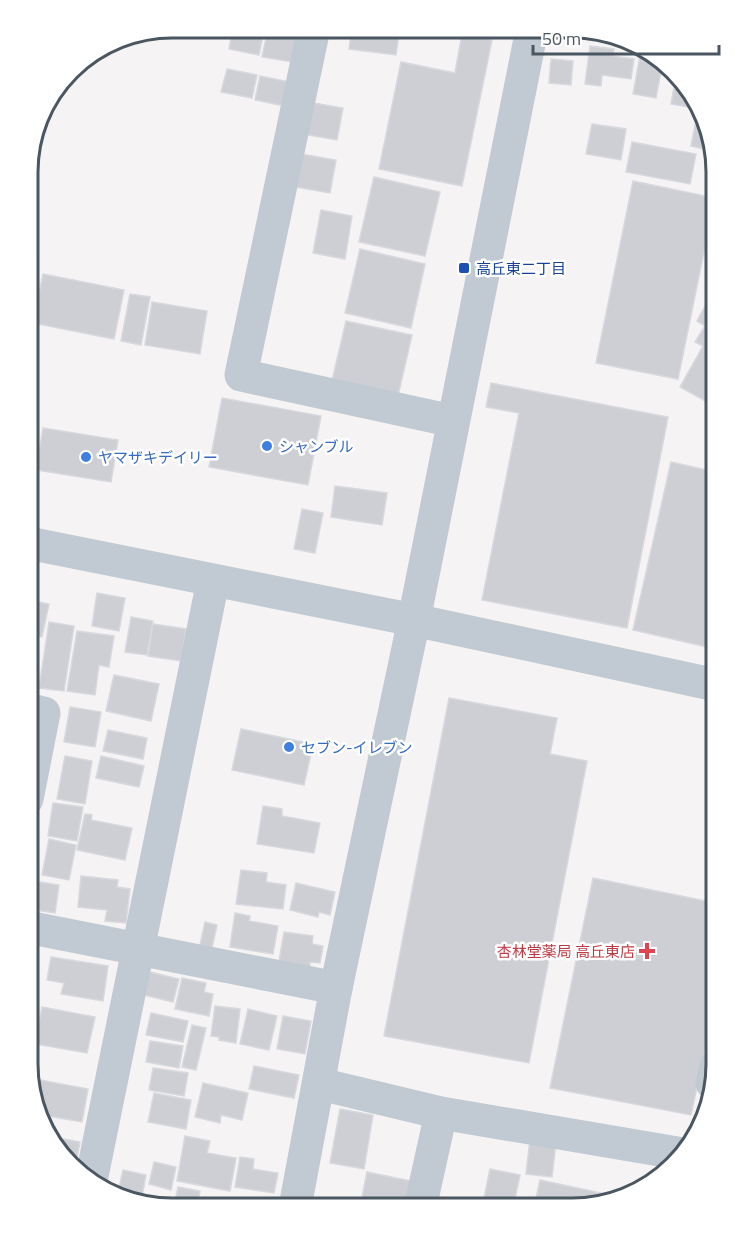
<svg xmlns="http://www.w3.org/2000/svg" width="743" height="1235" font-family="'Titillium Web','Noto Sans JP',sans-serif">
  <style>
    .building { fill: #cdcfd5; stroke: #d7d9de; stroke-width: 1.5 }
    .lines { fill: none; stroke-linecap: round; stroke-linejoin: round }
    .minor { stroke: #c1cad2; stroke-width: 33 }
    .transit-dot { fill: #1a4fb4; stroke: #fff; stroke-width: 2 }
    .shop-dot { fill: #3f7fe0; stroke: #fff; stroke-width: 2 }
    .health-dot { fill: #e0444e; stroke: #fff; stroke-width: 2 }
    .labels { text-anchor: middle; dominant-baseline: central; stroke-width: 5; stroke-linejoin: round; paint-order: stroke }
    .transit-label { font-size: 15px; fill: #164399; stroke: #fff; text-anchor: start }
    .shop-label { font-size: 15px; fill: #366cbe; stroke: #fff; text-anchor: start }
    .health-label { font-size: 15px; fill: #be3a42; stroke: #fff; text-anchor: end }
    .rim { fill: none; stroke: #4a5661; stroke-width: 3 }
  </style>
  <rect width="100%" height="100%" fill="#f5f3f3"/>
  <g class="building">
    <path d="M233,27L264,31L259,55L229,49Z"/>
    <path d="M352,28L399,34L396,55L349,49Z"/>
    <path d="M267,33L297,39L292,62L262,57Z"/>
    <path d="M462,34L492,40L462,186L379,169L401,62L455,73Z"/>
    <path d="M590,46L614,49L613,56L634,59L631,79L602,75L601,86L585,84Z"/>
    <path d="M640,56L663,61L656,98L633,94Z"/>
    <path d="M551,59L573,61L571,85L549,83Z"/>
    <path d="M227,69L257,75L252,98L221,92Z"/>
    <path d="M260,76L290,82L285,106L255,100Z"/>
    <path d="M676,76L700,109L671,104Z"/>
    <path d="M308,102L343,108L337,140L302,134Z"/>
    <path d="M697,115L705,117L712,151L691,146Z"/>
    <path d="M592,124L626,129L621,160L586,154Z"/>
    <path d="M632,142L696,154L690,184L626,172Z"/>
    <path d="M301,154L336,160L330,193L295,187Z"/>
    <path d="M374,177L440,192L425,256L359,242Z"/>
    <path d="M633,181L715,198L678,379L596,363Z"/>
    <path d="M321,210L352,216L345,259L313,253Z"/>
    <path d="M360,249L425,264L411,328L345,313Z"/>
    <path d="M43,274L124,290L114,339L33,323Z"/>
    <path d="M715,288L716,289V407L680,387L703,346L695,342L705,326L697,321Z"/>
    <path d="M130,294L150,297L141,345L121,341Z"/>
    <path d="M152,302L207,311L200,354L145,345Z"/>
    <path d="M346,321L412,335L397,400L331,385Z"/>
    <path d="M491,383L668,417L627,628L482,600L519,413L486,407Z"/>
    <path d="M222,398L321,416L308,485L209,467Z"/>
    <path d="M43,428L118,440L111,482L36,470Z"/>
    <path d="M671,462L716,472V649L633,630Z"/>
    <path d="M335,486L387,493L382,525L331,517Z"/>
    <path d="M302,509L323,513L315,553L294,549Z"/>
    <path d="M97,593L125,598L119,631L92,626Z"/>
    <path d="M28,600L49,604L42,637L28,635Z"/>
    <path d="M131,617L153,621L147,655L125,652Z"/>
    <path d="M49,622L74,626L64,691L39,688Z"/>
    <path d="M153,624L186,629L181,661L148,656Z"/>
    <path d="M77,631L114,636L109,667L99,665L95,695L67,691Z"/>
    <path d="M28,664L33,665L30,680H28Z"/>
    <path d="M114,675L159,684L151,721L106,711Z"/>
    <path d="M449,698L557,718L550,754L587,761L529,1063L384,1036Z"/>
    <path d="M70,707L101,712L95,747L64,742Z"/>
    <path d="M241,729L313,744L304,785L232,770Z"/>
    <path d="M108,730L147,738L143,759L103,751Z"/>
    <path d="M65,756L92,761L85,804L57,799Z"/>
    <path d="M101,756L144,766L139,787L96,778Z"/>
    <path d="M53,803L83,807L77,841L48,836Z"/>
    <path d="M263,806L282,809V816L320,823L314,853L257,844Z"/>
    <path d="M85,814L92,815L91,820L132,828L125,860L77,850Z"/>
    <path d="M49,839L76,845L69,880L42,875Z"/>
    <path d="M241,870L267,873L266,882L286,885L283,909L236,904Z"/>
    <path d="M81,876L118,880L117,887L130,889L126,923L105,921L107,910L78,907Z"/>
    <path d="M593,878L716,903V999L691,1115L550,1088Z"/>
    <path d="M34,881L59,885L55,913L28,909Z"/>
    <path d="M296,883L335,892L330,915L319,912L318,917L290,910Z"/>
    <path d="M235,913L250,916L249,921L278,926L273,954L230,947Z"/>
    <path d="M205,922L217,925L212,948L200,945Z"/>
    <path d="M284,932L313,936L312,944L323,946L320,963L310,962V967L279,961Z"/>
    <path d="M51,957L108,966L103,1001L61,994L64,983L47,980Z"/>
    <path d="M146,971L179,979L173,1002L140,994Z"/>
    <path d="M182,978L206,983L204,992L213,994L209,1016L175,1009Z"/>
    <path d="M215,1006L240,1009L236,1043L219,1040V1037L211,1036Z"/>
    <path d="M42,1007L95,1017L87,1053L35,1044Z"/>
    <path d="M248,1009L277,1016L269,1050L240,1044Z"/>
    <path d="M151,1013L188,1021L183,1042L146,1035Z"/>
    <path d="M283,1016L311,1021L305,1054L277,1049Z"/>
    <path d="M192,1025L206,1028L196,1070L182,1067Z"/>
    <path d="M150,1041L183,1046L179,1068L146,1062Z"/>
    <path d="M254,1066L299,1075L294,1098L249,1089Z"/>
    <path d="M153,1068L188,1073L184,1096L149,1090Z"/>
    <path d="M40,1080L88,1089L82,1122L37,1114L35,1105Z"/>
    <path d="M203,1083L248,1093L242,1120L221,1115L220,1123L195,1117Z"/>
    <path d="M154,1093L191,1100L186,1129L148,1122Z"/>
    <path d="M340,1109L373,1115L364,1169L330,1163Z"/>
    <path d="M48,1132L59,1134L58,1145Z"/>
    <path d="M185,1136L210,1141L207,1153L236,1158L230,1191L177,1181Z"/>
    <path d="M64,1139L80,1142L75,1168L62,1150Z"/>
    <path d="M530,1139L556,1142L552,1177L526,1174Z"/>
    <path d="M240,1157L254,1159L253,1169L278,1173L274,1193L235,1187Z"/>
    <path d="M154,1162L176,1167L171,1190L149,1184Z"/>
    <path d="M490,1169L520,1175L513,1208H482Z"/>
    <path d="M123,1170L146,1175L141,1202L118,1193Z"/>
    <path d="M367,1172L416,1182L410,1208L360,1207Z"/>
    <path d="M540,1180L620,1197V1199L572,1208H534Z"/>
    <path d="M178,1187L200,1191L197,1207L174,1206Z"/>
  </g>
  <g class="lines">
    <g class="minor">
      <path d="M314,28L241,375L453,421"/>
      <path d="M28,543L414,620L716,685"/>
      <path d="M27,799L44,713L27,709"/>
      <path d="M27,927L336,988"/>
      <path d="M712,1083L716,1066"/>
      <path d="M320,1084L441,1113L683,1154"/>
      <path d="M91,1181L213,581"/>
      <path d="M295,1207L336,988L414,620L532,29"/>
      <path d="M420,1208L441,1113"/>
    </g>
  </g>
  <rect class="transit-dot" x="458" y="262" width="12" height="12" rx="3"/>
  <g class="shop-dot">
    <circle cx="267" cy="446" r="6"/>
    <circle cx="86" cy="457" r="6"/>
    <circle cx="289" cy="747" r="6"/>
  </g>
  <path class="health-dot" d="M644 942h6v6h6v6h-6v6h-6v-6h-6v-6h6z"/>
  <g class="labels">
    <g class="transit-label">
      <text x="476" y="268">高丘東二丁目</text>
    </g>
    <g class="shop-label">
      <text x="279" y="446">シャンブル</text>
      <text x="98" y="457">ヤマザキデイリー</text>
      <text x="301" y="747">セブン-イレブン</text>
    </g>
    <g class="health-label">
      <text x="635" y="951">杏林堂薬局 高丘東店</text>
    </g>
  </g>
  <path d="M0 0H743V1235H0ZM172 38H572A134 134 0 0 1 706 172V1064A134 134 0 0 1 572 1198H172A134 134 0 0 1 38 1064V172A134 134 0 0 1 172 38Z" fill="#fff" fill-rule="evenodd"/>
  <path class="rim" d="M172 38H572A134 134 0 0 1 706 172V1064A134 134 0 0 1 572 1198H172A134 134 0 0 1 38 1064V172A134 134 0 0 1 172 38Z"/>
  <path d="M533 45v9h186v-9" fill="none" stroke="#4a5661" stroke-width="3"/>
  <text x="542" y="45" font-size="18" fill="#4a5661" stroke="#ffffff" stroke-width="4.5" paint-order="stroke">50 m</text>
</svg>
